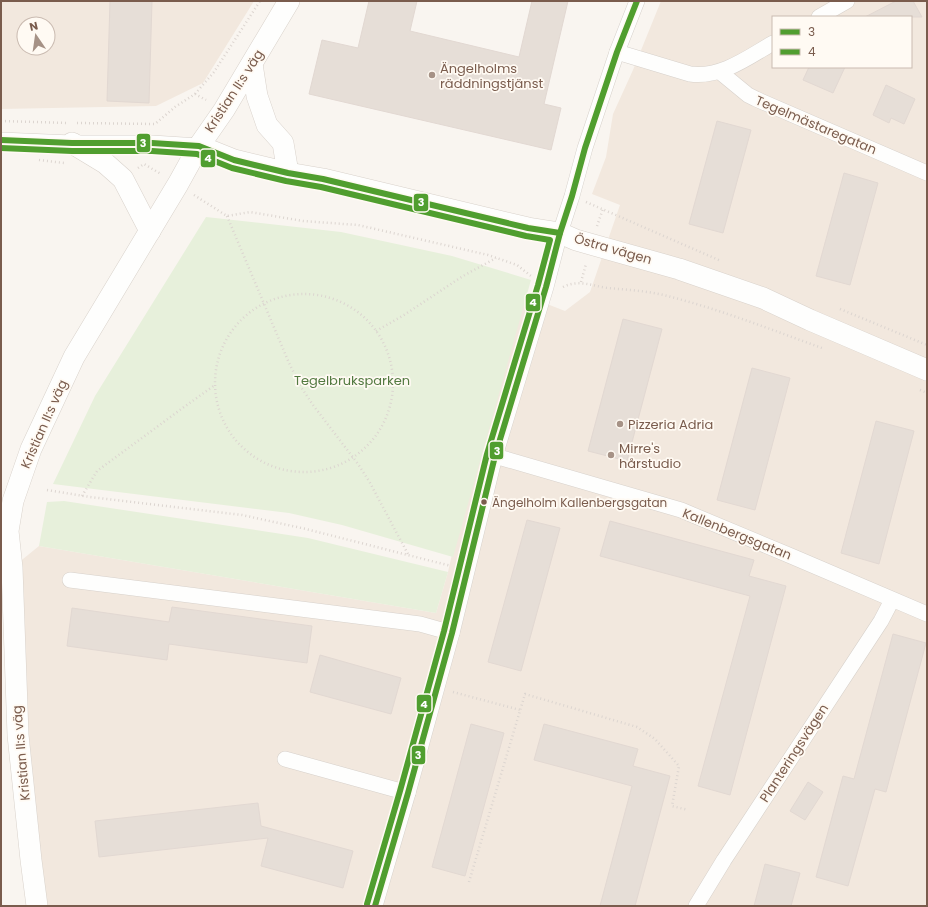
<svg xmlns="http://www.w3.org/2000/svg" width="928" height="907" font-family="Poppins,sans-serif">
  <style>
    .residential { fill: #f2e8de; fill-rule: evenodd }
    .green { fill: #e7f0db }
    .building { fill: #e6ded7; stroke: #e2d8d2 }
    .lines { fill: none; stroke-linecap: round; stroke-linejoin: round }
    .street-casing { stroke: #d7d1cb; stroke-width: 16 }
    .secondary-casing { stroke: #d9d2cb; stroke-width: 22 }
    .path { stroke: #dcd5d0; stroke-width: 2.5; stroke-dasharray: 1 3; stroke-linecap: butt }
    .street { stroke: #fefefd; stroke-width: 15 }
    .secondary { stroke: #fefefd; stroke-width: 21 }
    .bus-1-casing { stroke: #fffaf3; stroke-width: 9 }
    .bus-2-casing { stroke: #fffaf3; stroke-width: 9 }
    .bus-1 { stroke: #509e2f; stroke-width: 6 }
    .bus-2 { stroke: #509e2f; stroke-width: 6 }
    .poi-dot { fill: #a69286; stroke: #fffaf3; stroke-width: 1.5 }
    .bus-dot { fill: #7a5c4d; stroke: #fffaf3; stroke-width: 1.5 }
    .labels { text-anchor: middle; dominant-baseline: central; stroke-width: 3.5; stroke-linejoin: round; paint-order: stroke }
    .bus-label { font-size: 12px; fill: #7a5c4d; stroke: #fffaf3; text-anchor: start }
    .poi-label { font-size: 13px; fill: #7a5c4d; stroke: #fffaf3; text-anchor: start }
    .street-label { font-size: 13px; fill: #7a5c4d; stroke: #fffaf3 }
    .park-label { font-size: 13px; fill: #537a41; stroke: #fffaf3 }
    .line-badge { stroke: #fffaf3; stroke-width: 1.5 }
    .badge-label { font-size: 11px; text-anchor: middle; font-weight: bold; fill: #fff }
  </style>
  <rect width="100%" height="100%" fill="#f9f5f0"/>
  <g class="residential">
    <path d="M1,1H254L203,83L156,106L1,109ZM24,24H48V48H24Z"/>
    <path d="M661,1H927V906H37L12,568L39,546L436,613L448,572L461,514L519,293L565,311L590,292L620,205L592,194L606,157L613,114L633,70ZM773,17H911V67H773Z"/>
  </g>
  <g class="green">
    <path d="M206,217L341,232L452,256L531,280L453,557L342,525L289,513L53,484L95,396Z"/>
    <path d="M64,501L308,538L448,572L436,613L39,546L47,502Z"/>
  </g>
  <g class="building">
    <path d="M110,1H152L149,103L107,101Z"/>
    <path d="M369,1H417L410,31L519,57L532,1H568L544,104L561,108L551,150L309,94L322,40L358,48Z"/>
    <path d="M896,1H913L922,17H865Z"/>
    <path d="M809,67H845L833,93L803,80Z"/>
    <path d="M886,85L915,99L904,124L891,118L889,123L873,115Z"/>
    <path d="M717,121L751,130L723,233L689,224Z"/>
    <path d="M844,173L878,183L850,285L816,276Z"/>
    <path d="M623,319L662,329L627,461L588,451Z"/>
    <path d="M752,368L790,378L755,510L717,500Z"/>
    <path d="M876,421L914,431L879,564L841,553Z"/>
    <path d="M527,520L560,528L521,671L488,662Z"/>
    <path d="M610,521L754,560L749,576L786,586L730,795L698,786L750,596L600,556Z"/>
    <path d="M172,607L312,626L307,663L169,644L167,660L67,646L72,608L169,622Z"/>
    <path d="M893,634L926,643L886,792L875,789L848,886L816,877L843,776L854,779Z"/>
    <path d="M320,655L401,678L391,714L310,692Z"/>
    <path d="M471,724L504,733L465,876L432,867Z"/>
    <path d="M544,724L638,749L633,766L670,776L635,906H600L632,786L534,760Z"/>
    <path d="M808,782L823,792L805,820L790,811Z"/>
    <path d="M258,803L261,826L353,851L343,888L261,866L268,838L99,857L95,821Z"/>
    <path d="M765,864L800,873L791,906H754Z"/>
  </g>
  <g class="lines">
    <g class="street-casing">
      <g id="street">
        <path d="M819,17L847,1"/>
        <path d="M617,52L690,74C721,78 747,58 773,43"/>
        <path d="M720,72L748,95L756,99L927,173"/>
        <path d="M1,140L72,143H152L199,146"/>
        <path d="M495,456L681,510L791,556L927,614"/>
        <path d="M70,580L420,624L452,633"/>
        <path d="M285,759L408,793"/>
        <path d="M375,906L408,793L452,633L495,456L546,287L560,233L572,196L585,148L617,52L637,1"/>
        <path d="M696,906L724,860L881,621L892,600"/>
      </g>
    </g>
    <g class="secondary-casing">
      <g id="secondary">
        <path d="M252,64L257,96L267,125L283,143L288,173"/>
        <path d="M72,143L105,163L123,179L150,231"/>
        <path d="M199,146L234,160L288,173L323,179L528,228L560,233L576,240L679,269L763,298L810,320L927,370"/>
        <path d="M37,906L31,860L18,735L12,568L8,531L13,501L31,449L74,357L178,184L199,146L224,110L289,1"/>
      </g>
    </g>
    <g class="path">
      <path d="M195,94L214,72L260,1"/>
      <path d="M1,121L68,123"/>
      <path d="M77,123L155,124L175,107L195,94L206,100"/>
      <path d="M39,160L64,163"/>
      <path d="M138,168L144,164L161,174"/>
      <path d="M194,195L227,216L250,212L303,221L358,225L488,255L517,265L531,276"/>
      <path d="M586,202L721,261"/>
      <path d="M227,216L289,363L301,387L313,405L358,464L369,481L409,556"/>
      <path d="M597,226L603,209"/>
      <path d="M581,282L586,264"/>
      <path d="M563,287C579,279 592,286 608,288C629,290 651,291 671,297C722,310 772,330 822,348"/>
      <circle cx="304" cy="383" r="89"/>
      <path d="M840,309L927,345"/>
      <path d="M376,331L404,315L463,276L496,258"/>
      <path d="M920,390L927,393"/>
      <path d="M47,490L90,497L242,515L306,529L451,566"/>
      <path d="M82,496L97,471L184,407L215,385"/>
      <path d="M453,692L520,710"/>
      <path d="M469,882L525,694L637,727L655,739L679,766L672,806L688,810"/>
    </g>
    <use href="#street" class="street"/>
    <use href="#secondary" class="secondary"/>
    <g class="bus-1-casing">
      <g id="bus-1">
        <path d="M1,140L72,143H152L199,146L234,160L288,173L323,179L528,228L560,233"/>
        <path d="M375,906L408,793L452,633L495,456L546,287L560,233L572,196L585,148L617,52L637,1"/>
      </g>
    </g>
    <g class="bus-2-casing">
      <path id="bus-2" d="M1,148L72,151H152L197,154L232,168L286,181L321,187L526,236L550,240L538,285L487,454L444,631L400,791L367,904"/>
    </g>
    <use href="#bus-1" class="bus-1"/>
    <use href="#bus-2" class="bus-2"/>
  </g>
  <g class="poi-dot">
    <circle cx="432" cy="75" r="4"/>
    <circle cx="620" cy="424" r="4"/>
    <circle cx="611" cy="455" r="4"/>
  </g>
  <circle class="bus-dot" cx="484" cy="502" r="3.5"/>
  <g class="labels">
    <g class="bus-label">
      <text x="492" y="502">Ängelholm Kallenbergsgatan</text>
    </g>
    <g class="poi-label">
      <text x="440" y="68">Ängelholms<tspan x="440" dy="15">räddningstjänst</tspan></text>
      <text x="628" y="424">Pizzeria Adria</text>
      <text x="619" y="448">Mirre's<tspan x="619" dy="15">hårstudio</tspan></text>
    </g>
    <g class="street-label">
      <text transform="translate(234 91) rotate(-57)">Kristian II:s väg</text>
      <text transform="translate(816 125) rotate(23)">Tegelmästaregatan</text>
      <text transform="translate(613 249) rotate(16)">Östra vägen</text>
      <text transform="translate(44 424) rotate(-66)">Kristian II:s väg</text>
      <text transform="translate(737 534) rotate(22)">Kallenbergsgatan</text>
      <text transform="translate(21 753) rotate(-95)">Kristian II:s väg</text>
      <text transform="translate(794 753) rotate(-57)">Planteringsvägen</text>
    </g>
    <g class="park-label">
      <text x="352" y="380">Tegelbruksparken</text>
    </g>
  </g>
  <g class="line-badge">
    <rect x="136" y="133" width="15" height="20" rx="4" fill="#509e2f"/>
    <rect x="200" y="149" width="16" height="19" rx="4" fill="#509e2f"/>
    <rect x="413" y="193" width="16" height="19" rx="4" fill="#509e2f"/>
    <rect x="525" y="293" width="16" height="19" rx="4" fill="#509e2f"/>
    <rect x="489" y="441" width="15" height="19" rx="4" fill="#509e2f"/>
    <rect x="416" y="694" width="16" height="19" rx="4" fill="#509e2f"/>
    <rect x="411" y="745" width="15" height="20" rx="4" fill="#509e2f"/>
  </g>
  <g class="badge-label">
    <text x="143" y="147">3</text>
    <text x="208" y="162">4</text>
    <text x="421" y="206">3</text>
    <text x="533" y="306">4</text>
    <text x="497" y="455">3</text>
    <text x="424" y="708">4</text>
    <text x="418" y="759">3</text>
  </g>
  <rect width="928" height="907" fill="none" stroke="#7a5c4d" stroke-width="4"/>
  <rect x="772" y="16" width="140" height="52" fill="#fffaf3" stroke="#cabbb1"/>
  <rect x="780" y="29" width="20" height="6" fill="#509e2f" stroke="#cabbb1"/>
  <text x="808" y="36" font-size="12" fill="#7a5c4d">3</text>
  <rect x="780" y="49" width="20" height="6" fill="#509e2f" stroke="#cabbb1"/>
  <text x="808" y="56" font-size="12" fill="#7a5c4d">4</text>
  <g transform="translate(36 36) rotate(347)"><circle r="19" fill="#fffaf3" stroke="#cabbb1"/>
  <path d="M0-3L7 15L0 10L-7 15Z" fill="#a69286"/>
  <text y="-6" font-size="11" font-weight="bold" text-anchor="middle" fill="#7a5c4d">N</text>
  </g>
</svg>
